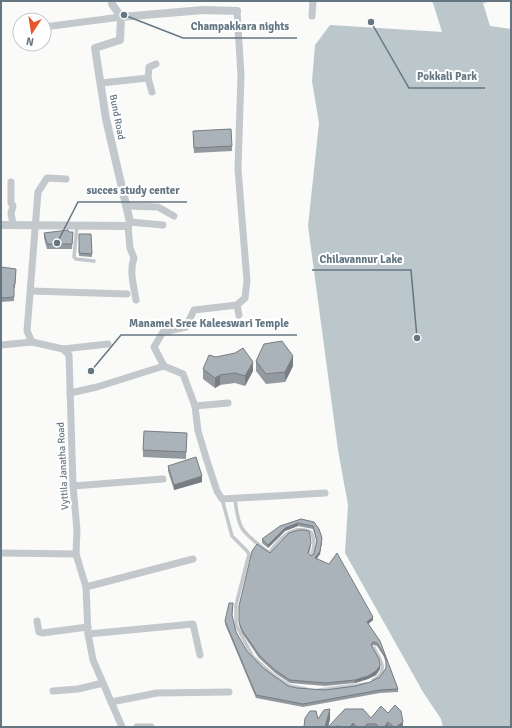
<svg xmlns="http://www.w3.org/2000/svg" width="512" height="728" font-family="Signika,sans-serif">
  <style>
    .water { fill: #bbc7cb }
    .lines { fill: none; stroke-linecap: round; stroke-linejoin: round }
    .service { stroke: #c3c8cc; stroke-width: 3.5 }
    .minor { stroke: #c3c8cc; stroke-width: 7 }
    .tertiary { stroke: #c3c8cc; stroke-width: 8 }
    .wall { fill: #929a9f }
    .shaded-wall { fill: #777d82 }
    .building { fill: #aab3b9; stroke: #777d82 }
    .labels { text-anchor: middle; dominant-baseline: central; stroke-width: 4; stroke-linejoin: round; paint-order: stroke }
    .street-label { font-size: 10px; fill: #657683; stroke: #fff }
    .leader { fill: none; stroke: #657683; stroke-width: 1.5 }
    .callout-dot { fill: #657683; stroke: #fff; stroke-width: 1.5 }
    .callout-label { font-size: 11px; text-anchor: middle; font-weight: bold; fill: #657683; stroke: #fff; stroke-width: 4; stroke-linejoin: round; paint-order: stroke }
  </style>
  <rect width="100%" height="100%" fill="#fafaf8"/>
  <path class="water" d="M430,1H493L483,3L490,26L511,29V727H443L441,719L423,692L345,553L348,505L338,450L308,226L319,123L312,81L315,45L330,25L442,32L433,3Z"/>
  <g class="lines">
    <g class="service">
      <path d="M77,226L74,257L76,259L94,261"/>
      <path d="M222,499L232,536L247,551L249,554L236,605V625L253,657L273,675L290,686L306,689"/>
      <path d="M235,499C239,534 243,531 269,553C279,539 293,523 311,532C315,541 315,547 311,556"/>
      <path d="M373,680C389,672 381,660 374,648"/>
      <path d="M319,690L366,684"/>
    </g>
    <g class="minor">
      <path d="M237,11L241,75L238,169L247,281L245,298L237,305L194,310L186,327L163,332L154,347L164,366L183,374L195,406L198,431L207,461L217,491L222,499L325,493"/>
      <path d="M312,16L313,1"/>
      <path d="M44,27L121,17"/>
      <path d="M148,78L152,92"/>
      <path d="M101,83L148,78L149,67L156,64"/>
      <path d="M66,179L47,178L38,192L27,331L32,342L63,349L69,355L73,486L77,530L76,554L86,587L88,634L93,660L122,727"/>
      <path d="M11,182V203L13,206L11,213L13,224"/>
      <path d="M126,206L158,207L174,216"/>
      <path d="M130,222L163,225"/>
      <path d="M128,226L130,248L134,258C129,272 134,286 136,300"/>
      <path d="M31,291L127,294"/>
      <path d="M237,305L239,315"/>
      <path d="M1,345L32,342"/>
      <path d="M63,349L108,344"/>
      <path d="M70,393L97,387L164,366"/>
      <path d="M195,406L228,403"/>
      <path d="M73,486L163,479"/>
      <path d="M1,553L76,554"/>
      <path d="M86,587L193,559"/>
      <path d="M37,621L39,632L42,633L88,627"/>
      <path d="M88,634L193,624L200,655"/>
      <path d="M53,691L78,689L103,683"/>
      <path d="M111,702L157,693L229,692"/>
      <path d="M137,727H151"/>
    </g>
    <g class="tertiary">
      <path d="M112,1V4L121,17"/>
      <path d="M121,17L203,10L237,11"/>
      <path d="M1,225L128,226L130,222L106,119L95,48L120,40L121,17"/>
    </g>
  </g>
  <g class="wall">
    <path d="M193,136L232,146V151L194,153Z"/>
    <path d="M69,232L73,237L72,249H47L44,238V233Z"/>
    <path d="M79,234H91L92,257L79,256Z"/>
    <path d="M1,267L16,273L15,288H14V301L1,302Z"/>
    <path d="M216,357L253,371L245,386L235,383L220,385L215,388L203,379V369Z"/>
    <path d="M256,361L293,366L285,382L266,384L256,371Z"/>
    <path d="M187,440L186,459L143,457V450Z"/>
    <path d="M168,466L202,482L174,490L168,471Z"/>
    <path d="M301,519L314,522L322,541L320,554L317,558L373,620L368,624L380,641L398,689V692L380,693L303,707L256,698L225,624V621L233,606L232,616L236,632L247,651L263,668L288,686L297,688L325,690L356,686L370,682L380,677L386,668V663L384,657L377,646L373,645L372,647L380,669L376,675L368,679L355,683L325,686L290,683L275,673L259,658L242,633L239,625V606L270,553L311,546L309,554L311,556L314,554L317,543L313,529L298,526L285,531L268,548L262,543V539Z"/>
    <path d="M381,706L403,727H304L318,719H330L328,727L371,718Z"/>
  </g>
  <g class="shaded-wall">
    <path d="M293,356V366L285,382V372Z"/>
    <path d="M253,362V371L245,386V376Z"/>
    <path d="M220,375V385L215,388V378Z"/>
    <path d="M202,476V482L174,490V485Z"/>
    <path d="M298,523V526L285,531L268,548V545L285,528Z"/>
    <path d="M322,538V541L320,554L315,561V558Z"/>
    <path d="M373,617V620L367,625V622Z"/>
    <path d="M380,666V669L376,675L368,679L355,683V680Z"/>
    <path d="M330,709V719L328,727H325Z"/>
    <path d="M388,722V727H384Z"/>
    <path d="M403,722V727H396Z"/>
    <path d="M353,723V727H350Z"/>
  </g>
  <g class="building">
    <path d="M231,129L232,146L194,148L193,131Z"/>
    <path d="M68,230L69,232H73L72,244H47L44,233Z"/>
    <path d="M79,234H91L92,254L79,253Z"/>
    <path d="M1,267L16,269L15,284H14V297L1,298Z"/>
    <path d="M282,341L293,356L285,372L266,374L256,361L264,344Z"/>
    <path d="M243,348L253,362L245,376L235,373L220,375L215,378L203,369L209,355L216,357L235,353Z"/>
    <path d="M144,431L187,433L186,452L143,450Z"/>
    <path d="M196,457L202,476L174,485L168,466Z"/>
    <path d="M301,519L314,522L319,529L322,538L320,551L315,558L329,564L337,553L373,617L367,622L380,641L398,689L380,690L303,704L256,695L225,621L229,603H233L232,615L236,632L247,651L263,668L288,686L297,688L325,690L356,686L370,682L380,677L386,668V660L384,654L377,643L373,642L371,645L379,659L380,666L376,671L368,676L355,680L325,683L290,680L275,670L259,655L242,630L239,622V606L252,551L257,544L270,553L289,533L299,530H304L309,531L310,536L311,543L308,553L311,556L314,554L317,541L313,526L298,523L285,528L268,545L262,539L280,526Z"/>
    <path d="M395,705L401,711L403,722L396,727H394L388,722L384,727H379L376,724H367L365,727H357L353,723L350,727H341L340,726L328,727L345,709H363L371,718L381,706L388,713Z"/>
    <path d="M330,709L325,727H318L317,726V727H304L305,718L310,711H316L318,719L324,710Z"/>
  </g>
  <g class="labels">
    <g class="street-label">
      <text transform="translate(117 117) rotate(79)">Bund Road</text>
      <text transform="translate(63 466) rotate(-93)">Vyttila Janatha Road</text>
    </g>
  </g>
  <path class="leader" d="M124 15L183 38H297M371 22L409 88H485M57 243L78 202H187M417 338L411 270H312M91 371L121 335H297"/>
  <g class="callout-dot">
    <circle cx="124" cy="15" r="4"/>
    <circle cx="371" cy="22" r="4"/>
    <circle cx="57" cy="243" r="4"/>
    <circle cx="417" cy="338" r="4"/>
    <circle cx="91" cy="371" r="4"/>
  </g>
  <g class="callout-label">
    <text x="240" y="30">Champakkara nights</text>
    <text x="447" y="80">Pokkali Park</text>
    <text x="133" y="194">succes study center</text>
    <text x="361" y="263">Chilavannur Lake</text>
    <text x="209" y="327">Manamel Sree Kaleeswari Temple</text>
  </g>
  <rect width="512" height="728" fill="none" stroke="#657683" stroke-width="4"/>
  <g transform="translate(32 32) rotate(192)"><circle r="19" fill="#ffffff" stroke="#c1c8cd"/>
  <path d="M0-3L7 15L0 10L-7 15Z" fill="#e4572e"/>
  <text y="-6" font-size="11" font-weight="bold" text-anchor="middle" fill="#657683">N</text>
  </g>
</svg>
